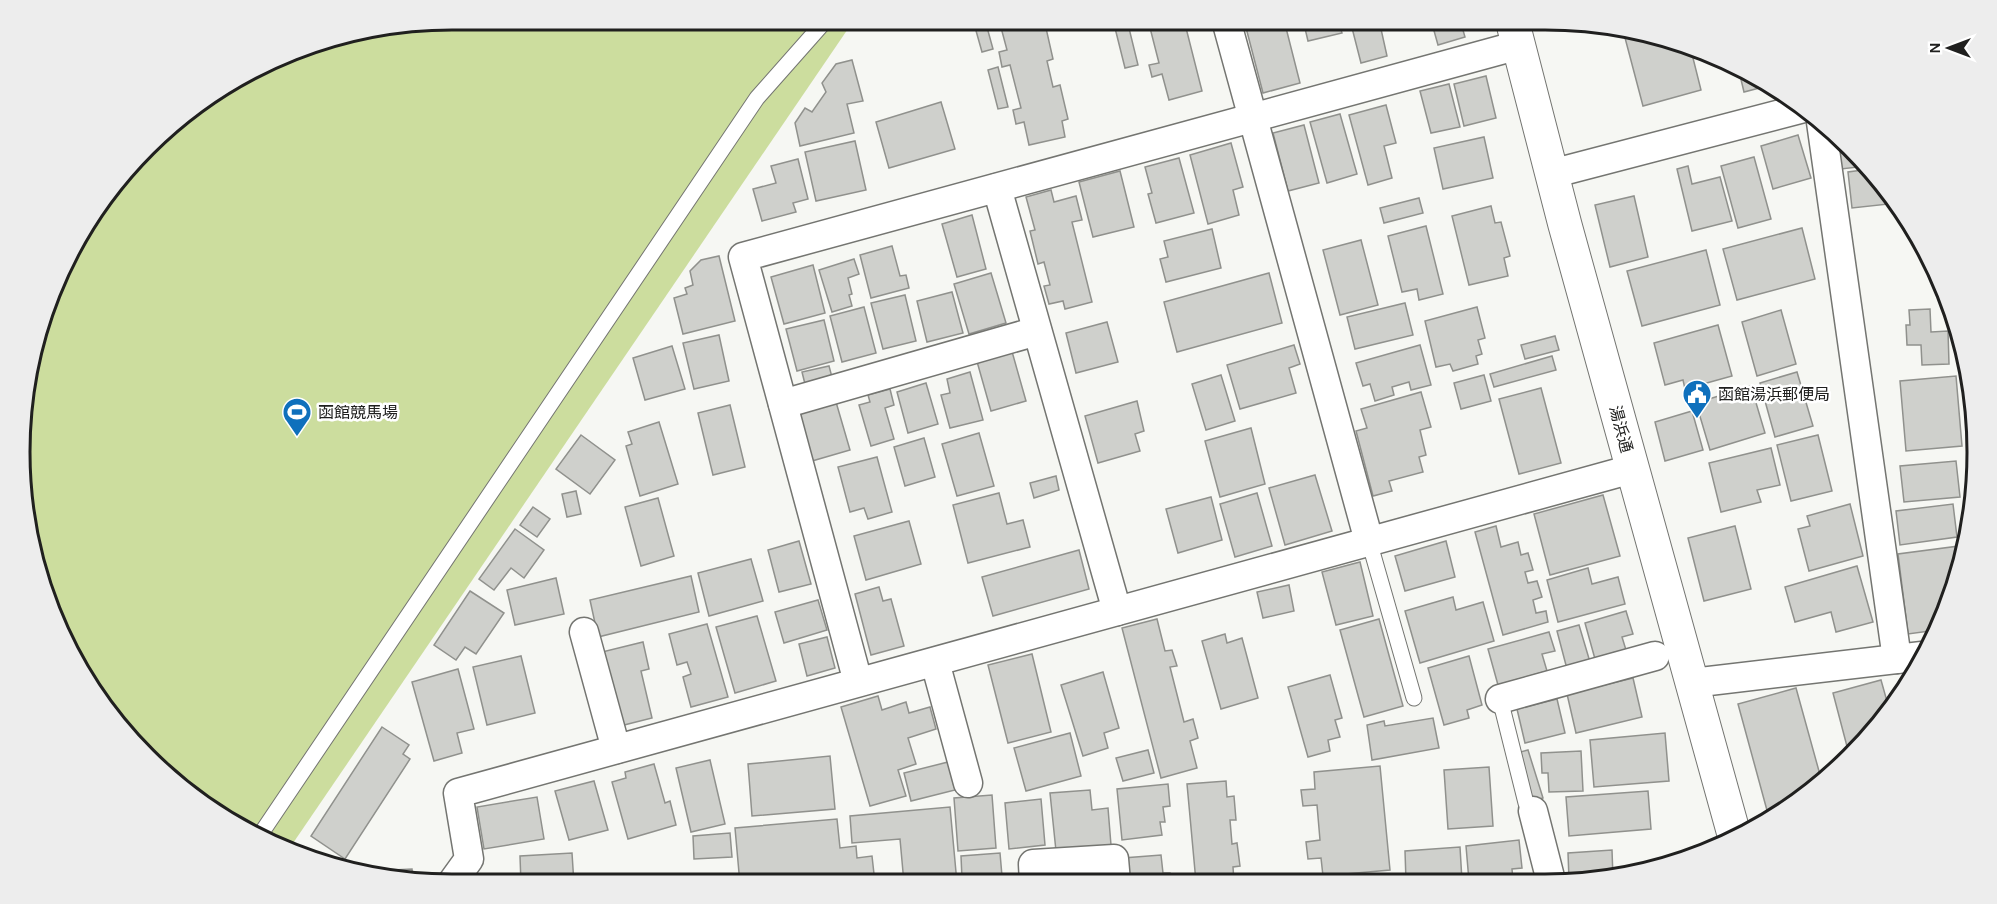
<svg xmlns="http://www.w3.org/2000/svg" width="1997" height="904" font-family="Karla,'Noto Sans JP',sans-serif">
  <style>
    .green { fill: #ccdd9e }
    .building { fill: #cfd0cc; stroke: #90918d; stroke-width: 1.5 }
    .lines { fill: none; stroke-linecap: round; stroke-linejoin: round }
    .service-casing { stroke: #747571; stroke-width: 17 }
    .minor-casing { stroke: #747571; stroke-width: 31 }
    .tertiary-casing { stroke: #747571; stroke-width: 35 }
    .service { stroke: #fff; stroke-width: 15 }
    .minor { stroke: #fff; stroke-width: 28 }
    .tertiary { stroke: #fff; stroke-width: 33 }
    .labels { text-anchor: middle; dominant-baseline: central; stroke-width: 5; stroke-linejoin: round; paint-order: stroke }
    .poi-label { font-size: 16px; fill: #20201f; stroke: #fff; text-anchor: start }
    .street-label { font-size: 16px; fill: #20201f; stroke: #fff }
    .rim { fill: none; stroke: #20201f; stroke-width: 3 }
  </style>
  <rect width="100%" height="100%" fill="#f6f7f3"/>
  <path class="green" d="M452,20H854L287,852L167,777L77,668L43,591L23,509L28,368L77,236L167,127L235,78L313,43Z"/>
  <g class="building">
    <path d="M973,20H985L993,49L982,52Z"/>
    <path d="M999,20H1037L1039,29L1046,28L1053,59L1047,61L1053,87L1060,85L1068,119L1062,121L1065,137L1029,145L1024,122L1016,124L1013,110L1021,108L1010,65L1002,67L999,52L1007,50Z"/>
    <path d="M1113,20H1127L1138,65L1125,68Z"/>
    <path d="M1148,20H1184L1202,91L1169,100L1162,74L1152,77L1149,65L1159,63Z"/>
    <path d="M1244,20H1284L1300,83L1263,93Z"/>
    <path d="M1303,20H1338L1342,33L1308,41Z"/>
    <path d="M1357,20H1379L1387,56L1361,63L1351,24L1358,22Z"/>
    <path d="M1431,20H1460L1465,37L1438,45Z"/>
    <path d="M1638,30L1690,46L1701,90L1643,106L1624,34Z"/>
    <path d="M852,60L863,101L847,104L854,133L800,146L795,123L805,108L812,112L826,92L822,83L836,64Z"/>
    <path d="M998,67L1008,107L998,109L988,70Z"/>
    <path d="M1738,67L1771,85L1744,92Z"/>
    <path d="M1486,76L1496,118L1464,126L1454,84Z"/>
    <path d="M1449,84L1460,127L1431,133L1420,91Z"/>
    <path d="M941,102L955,149L889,168L876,122Z"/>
    <path d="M1386,105L1396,143L1384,146L1392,178L1368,185L1349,115Z"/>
    <path d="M1340,114L1357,174L1327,183L1310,122Z"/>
    <path d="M1304,125L1319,183L1288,191L1273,133Z"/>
    <path d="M1798,135L1811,178L1773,189L1761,146Z"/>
    <path d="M1837,135L1851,146L1867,166L1841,169Z"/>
    <path d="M1484,137L1493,178L1443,189L1434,148Z"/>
    <path d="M855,141L866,190L816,201L805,152Z"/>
    <path d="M1231,143L1243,187L1233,190L1239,215L1208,224L1190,155Z"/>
    <path d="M1754,157L1771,219L1738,228L1721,166Z"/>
    <path d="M1179,158L1194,213L1156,223L1148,194L1152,193L1145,167Z"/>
    <path d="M798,159L808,199L793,203L796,212L762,221L753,189L776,183L771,166Z"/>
    <path d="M1688,166L1692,184L1720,177L1732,221L1692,231L1677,169Z"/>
    <path d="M1870,169L1898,203L1852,208L1848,172Z"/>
    <path d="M1120,171L1134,227L1093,237L1079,182Z"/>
    <path d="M1051,190L1054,202L1076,196L1082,220L1072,222L1092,302L1065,309L1063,301L1049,304L1044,286L1050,285L1044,262L1038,264L1030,231L1035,230L1026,197Z"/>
    <path d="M1634,196L1648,257L1610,267L1595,205Z"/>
    <path d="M1419,198L1423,213L1384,223L1380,208Z"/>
    <path d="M1491,206L1495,223L1501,222L1510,256L1504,258L1508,276L1469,285L1452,216Z"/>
    <path d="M972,215L986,269L957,277L942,224Z"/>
    <path d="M1426,226L1443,294L1419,300L1417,289L1402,292L1388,236Z"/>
    <path d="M1802,228L1815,279L1737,300L1723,249Z"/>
    <path d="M1212,229L1221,268L1166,282L1160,259L1168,257L1164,241Z"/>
    <path d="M1361,240L1378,305L1340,315L1323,250Z"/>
    <path d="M892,246L900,276L906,275L909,288L871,298L860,255Z"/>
    <path d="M1706,250L1720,305L1642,326L1627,271Z"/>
    <path d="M719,256L735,321L683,334L674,298L687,294L685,288L693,285L690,271L701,260Z"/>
    <path d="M854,259L859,274L848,278L852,294L849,295L852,306L832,312L819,270Z"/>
    <path d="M813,265L825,313L784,324L771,277Z"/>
    <path d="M991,273L1006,323L969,334L954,284Z"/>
    <path d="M1269,273L1282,323L1177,352L1164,302Z"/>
    <path d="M952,292L963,333L927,342L917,301Z"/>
    <path d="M905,295L916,341L883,349L871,303Z"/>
    <path d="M1405,303L1413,335L1355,349L1347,317Z"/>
    <path d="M864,307L876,353L842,362L830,316Z"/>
    <path d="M1477,307L1485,338L1478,340L1482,354L1476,356L1478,364L1453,371L1450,364L1436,367L1425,321Z"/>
    <path d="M1930,309L1931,332L1948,331L1949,364L1922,365L1921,345H1907L1906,325H1910L1909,310Z"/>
    <path d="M1781,310L1796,364L1757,376L1742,322Z"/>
    <path d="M824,320L834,361L797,371L786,329Z"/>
    <path d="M1107,322L1118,362L1076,373L1066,333Z"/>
    <path d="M1718,325L1732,376L1685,389L1683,380L1665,385L1654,343Z"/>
    <path d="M719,335L729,381L694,389L683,343Z"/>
    <path d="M1555,336L1559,350L1525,359L1521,345Z"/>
    <path d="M1294,345L1300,364L1289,368L1296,393L1240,409L1227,365Z"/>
    <path d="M1420,345L1431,385L1411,390L1409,382L1392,387L1394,395L1375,401L1370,384L1363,386L1356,363Z"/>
    <path d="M672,346L685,389L645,400L633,358Z"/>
    <path d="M1011,348L1026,401L991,411L976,358Z"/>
    <path d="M1552,356L1556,370L1494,387L1490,374Z"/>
    <path d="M829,366L833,381L806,388L802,372Z"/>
    <path d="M970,372L983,420L950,428L941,395L950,393L947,379Z"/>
    <path d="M1797,372L1813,426L1775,437L1760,383Z"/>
    <path d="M1221,375L1235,421L1206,430L1192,384Z"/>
    <path d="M1484,375L1491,401L1461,409L1454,383Z"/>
    <path d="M1956,376L1962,446L1906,451L1900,381Z"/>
    <path d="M926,383L938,424L908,433L897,392Z"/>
    <path d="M1751,386L1765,433L1710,450L1696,403Z"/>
    <path d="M1541,388L1561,463L1519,474L1499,399Z"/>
    <path d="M890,389L894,405L885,408L894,439L871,446L859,405L870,402L868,395Z"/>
    <path d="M1421,392L1431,427L1420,430L1426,455L1419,457L1423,472L1389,481L1392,491L1373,496L1356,431L1367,428L1361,409Z"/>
    <path d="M1137,401L1144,431L1135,434L1140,451L1098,463L1085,416Z"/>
    <path d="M836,402L850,450L812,461L798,413Z"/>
    <path d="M730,405L745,467L713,475L698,413Z"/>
    <path d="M1692,411L1703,450L1665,461L1655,422Z"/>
    <path d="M659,422L678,484L640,496L626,446L632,444L628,432Z"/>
    <path d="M1251,428L1265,484L1220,497L1205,441Z"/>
    <path d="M979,433L994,486L957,496L942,444Z"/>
    <path d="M581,435L615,460L590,494L556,469Z"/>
    <path d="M1818,435L1832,491L1791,501L1777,445Z"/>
    <path d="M924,438L935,477L905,486L894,447Z"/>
    <path d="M1771,448L1780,485L1757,490L1761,502L1721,512L1709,463Z"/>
    <path d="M877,457L892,512L868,519L864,508L850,512L838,467Z"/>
    <path d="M1956,461L1960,497L1904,502L1900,466Z"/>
    <path d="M1315,475L1332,531L1285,545L1269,488Z"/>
    <path d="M1056,476L1059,490L1034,498L1030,483Z"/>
    <path d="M576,491L581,514L567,517L562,494Z"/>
    <path d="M999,493L1007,524L1023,520L1030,547L968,563L953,505Z"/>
    <path d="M1257,493L1272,546L1235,557L1220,504Z"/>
    <path d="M1603,495L1620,556L1550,575L1534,514Z"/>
    <path d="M1211,497L1222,540L1178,553L1166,509Z"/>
    <path d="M658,498L674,556L641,566L625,507Z"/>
    <path d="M1850,504L1863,556L1809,571L1798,529L1810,526L1807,516Z"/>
    <path d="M1953,504L1957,537L1900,545L1896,511Z"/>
    <path d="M533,507L550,519L537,537L520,525Z"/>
    <path d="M909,521L921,564L866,580L854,536Z"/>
    <path d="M1496,526L1501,547L1518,542L1521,555L1528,553L1533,570L1525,572L1528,583L1537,581L1542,597L1533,600L1536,613L1546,611L1548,622L1503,635L1475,532Z"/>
    <path d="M1735,526L1751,589L1704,601L1688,538Z"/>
    <path d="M515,529L544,550L524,578L511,568L494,590L479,579Z"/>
    <path d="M799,541L811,584L779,592L768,550Z"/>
    <path d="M1446,541L1455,577L1405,591L1395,556Z"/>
    <path d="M1967,545L1945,617L1937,630L1908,634L1898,554Z"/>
    <path d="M1079,550L1089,589L993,616L982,577Z"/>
    <path d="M751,559L763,601L709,616L698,573Z"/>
    <path d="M1360,562L1373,616L1336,625L1322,572Z"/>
    <path d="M1857,566L1873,622L1836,632L1831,612L1795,622L1785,587Z"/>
    <path d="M1588,568L1592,584L1618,577L1625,604L1558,622L1547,580Z"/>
    <path d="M691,576L699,612L598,637L590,600Z"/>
    <path d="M556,578L564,614L515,625L507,590Z"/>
    <path d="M1289,585L1294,611L1263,618L1257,592Z"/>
    <path d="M879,587L883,601L891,599L904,646L871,655L855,594Z"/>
    <path d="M470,591L504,613L476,654L465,647L456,660L434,645Z"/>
    <path d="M1453,597L1456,610L1483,602L1494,641L1420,663L1405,611Z"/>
    <path d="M818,600L827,630L784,643L775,612Z"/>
    <path d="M1626,611L1633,634L1622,637L1626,650L1595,659L1585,623Z"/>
    <path d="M757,616L776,681L735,693L716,627Z"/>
    <path d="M1157,619L1165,651L1172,650L1177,666L1170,667L1184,722L1193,719L1198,738L1190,741L1197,768L1161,778L1122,628Z"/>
    <path d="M1379,619L1403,706L1364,717L1340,630Z"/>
    <path d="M707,624L728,697L691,707L683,677L691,674L687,662L677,665L669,634Z"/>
    <path d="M1579,625L1590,662L1567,669L1557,631Z"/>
    <path d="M1549,632L1555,651L1542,654L1547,671L1498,685L1488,649Z"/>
    <path d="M1225,634L1227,643L1242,638L1258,698L1221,709L1202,641Z"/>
    <path d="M827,637L835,668L807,676L799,644Z"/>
    <path d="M643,642L649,669L641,671L652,718L620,726L602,652Z"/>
    <path d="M1032,654L1051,732L1008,743L988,665Z"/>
    <path d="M521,656L535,713L487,725L473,667Z"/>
    <path d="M1469,656L1482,705L1467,710L1469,718L1444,725L1428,668Z"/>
    <path d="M458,669L474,729L457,733L462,753L434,761L412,682Z"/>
    <path d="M1103,672L1119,728L1104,733L1108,748L1083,756L1061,685Z"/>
    <path d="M1330,675L1342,718L1335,720L1340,737L1328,740L1330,751L1308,757L1288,687Z"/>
    <path d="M1633,678L1642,717L1576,733L1567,694Z"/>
    <path d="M1881,680L1890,712L1849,754L1833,693Z"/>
    <path d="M1796,688L1822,782L1809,795L1783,810L1768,814L1738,704Z"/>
    <path d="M878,696L882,710L906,702L909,713L930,707L936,729L908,738L916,764L898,770L906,796L870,806L841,707Z"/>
    <path d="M1557,699L1565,733L1525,743L1517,709Z"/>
    <path d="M1433,718L1439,748L1372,760L1367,725L1384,721L1385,726Z"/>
    <path d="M382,727L409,745L403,754L410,759L345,859L311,836Z"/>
    <path d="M1070,733L1081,776L1026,791L1014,748Z"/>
    <path d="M1665,733L1669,781L1594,787L1590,740Z"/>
    <path d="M1148,750L1154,773L1123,781L1116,758Z"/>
    <path d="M1528,750L1543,798L1532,801L1517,753Z"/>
    <path d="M1581,751L1583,791L1549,792L1548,773H1542L1541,753Z"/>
    <path d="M830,756L835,809L752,816L748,764Z"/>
    <path d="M710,760L725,824L691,832L676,768Z"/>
    <path d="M948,762L955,790L911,801L904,773Z"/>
    <path d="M654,764L665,803L670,801L676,825L628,839L612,782L626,778L625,772Z"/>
    <path d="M1380,766L1390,870L1323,876L1321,858L1308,859L1306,842L1320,840L1317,805L1303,806L1301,790L1315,789L1314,772Z"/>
    <path d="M1489,767L1493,826L1448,829L1444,770Z"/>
    <path d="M594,781L608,830L569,840L555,791Z"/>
    <path d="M1226,781L1227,797L1234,796L1236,820H1230L1232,844L1237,843L1240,866L1233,867L1234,882H1196L1187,784Z"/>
    <path d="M1168,784L1170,806L1163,807L1165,822H1160L1162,835L1122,840L1117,789Z"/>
    <path d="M1090,790L1092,810L1108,808L1111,845L1056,851L1050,793Z"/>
    <path d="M1648,791L1651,829L1569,836L1566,797Z"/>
    <path d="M992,795L996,848L958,851L954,798Z"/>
    <path d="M537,797L544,839L484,849L477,807Z"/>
    <path d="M1041,799L1045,845L1009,849L1005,803Z"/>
    <path d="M950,807L957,883H904L900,839L852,843L850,816Z"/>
    <path d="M837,819L840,848L856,846L857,858L872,856L875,883L740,884L735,828Z"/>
    <path d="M730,833L732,857L694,859L693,836Z"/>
    <path d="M1519,840L1522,868L1512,869L1513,881H1469L1466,846Z"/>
    <path d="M1460,847L1462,881H1406L1405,851Z"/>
    <path d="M1612,850L1613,878L1602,881L1569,879L1568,853Z"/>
    <path d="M572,853L574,884H521L520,856Z"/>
    <path d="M1000,853L1002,876L962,879L961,856Z"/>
    <path d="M1161,855L1163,873H1170L1171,882H1126L1123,858Z"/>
    <path d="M412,869L413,881L368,876L352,872Z"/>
    <path d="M511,875L512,884H467V878Z"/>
    <path d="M1089,875V882L1051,883V879Z"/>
  </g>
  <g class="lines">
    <g class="service-casing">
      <g id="service">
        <path d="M1369,541L1414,698"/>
        <path d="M1500,699L1526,803L1533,811"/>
        <path d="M260,835L757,98L826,20"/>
      </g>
    </g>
    <g class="minor-casing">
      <g id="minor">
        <path d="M1226,20L1369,541"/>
        <path d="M1821,122L1897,659"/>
        <path d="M1551,174L1804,108"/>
        <path d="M997,188L1117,611"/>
        <path d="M783,404L1037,331"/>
        <path d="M584,632L616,749"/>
        <path d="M935,662L968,783"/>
        <path d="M858,682L743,257L1519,45"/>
        <path d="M1692,683L1922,656"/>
        <path d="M1500,699L1655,656"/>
        <path d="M1533,811L1551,881"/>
        <path d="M1034,883L1033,864L1114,859L1116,882"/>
        <path d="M451,884L469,859L458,793L1632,469"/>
      </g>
    </g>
    <g class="tertiary-casing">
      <path id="tertiary" d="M1512,20L1565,225L1735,838"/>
    </g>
    <use href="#service" class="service"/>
    <use href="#minor" class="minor"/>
    <use href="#tertiary" class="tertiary"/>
  </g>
  <defs>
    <g id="civic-pin" transform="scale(1.5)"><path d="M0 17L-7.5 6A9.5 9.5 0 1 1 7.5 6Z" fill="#0f70bc" stroke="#fff"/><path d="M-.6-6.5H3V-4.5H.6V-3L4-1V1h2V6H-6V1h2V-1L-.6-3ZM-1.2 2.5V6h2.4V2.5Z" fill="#fff"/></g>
    <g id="stadium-pin" transform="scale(1.5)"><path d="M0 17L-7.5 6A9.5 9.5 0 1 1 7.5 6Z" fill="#0f70bc" stroke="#fff"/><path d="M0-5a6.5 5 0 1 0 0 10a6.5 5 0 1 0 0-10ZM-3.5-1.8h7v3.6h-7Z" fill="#fff"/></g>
  </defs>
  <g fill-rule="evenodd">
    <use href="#civic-pin" x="1697" y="394"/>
    <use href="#stadium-pin" x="297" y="412"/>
  </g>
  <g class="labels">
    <g class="poi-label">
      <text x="1718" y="394">函館湯浜郵便局</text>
      <text x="318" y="412">函館競馬場</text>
    </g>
    <g class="street-label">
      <text transform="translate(1621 429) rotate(75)">湯浜通</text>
    </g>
  </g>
  <path d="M0 0H1997V904H0ZM452 30H1545A422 422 0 0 1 1967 452V452A422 422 0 0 1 1545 874H452A422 422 0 0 1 30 452V452A422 422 0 0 1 452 30Z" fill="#ededed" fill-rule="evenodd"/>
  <path class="rim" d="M452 30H1545A422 422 0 0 1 1967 452V452A422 422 0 0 1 1545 874H452A422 422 0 0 1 30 452V452A422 422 0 0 1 452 30Z"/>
  <g transform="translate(1949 48) rotate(270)" stroke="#ffffff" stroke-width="4.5" paint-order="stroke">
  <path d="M0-4.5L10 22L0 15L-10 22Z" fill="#20201f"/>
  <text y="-9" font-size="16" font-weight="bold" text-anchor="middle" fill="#20201f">N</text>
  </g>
</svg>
